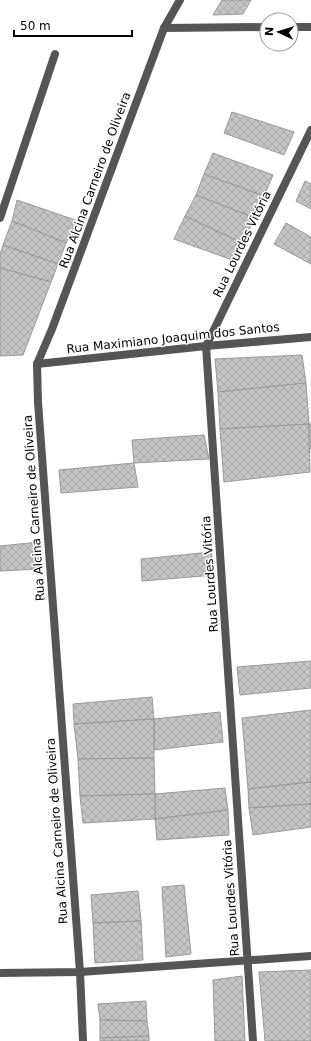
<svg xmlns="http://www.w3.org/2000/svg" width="311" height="1041" font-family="'DejaVu Sans',sans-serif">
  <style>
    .building { fill: url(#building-cross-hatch); stroke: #999 }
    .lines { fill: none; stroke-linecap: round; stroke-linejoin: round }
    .service { stroke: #555; stroke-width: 8 }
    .minor { stroke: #555; stroke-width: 8 }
    .labels { text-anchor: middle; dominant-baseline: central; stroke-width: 3; stroke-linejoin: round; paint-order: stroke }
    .street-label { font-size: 12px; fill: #000; stroke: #fff }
  </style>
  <defs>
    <pattern id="building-cross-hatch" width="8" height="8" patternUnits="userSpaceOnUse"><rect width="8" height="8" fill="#c4c4c4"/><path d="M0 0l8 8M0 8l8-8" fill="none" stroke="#a7a7a7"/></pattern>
  </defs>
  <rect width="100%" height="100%" fill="#fff"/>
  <g class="building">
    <path d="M222,0H251L243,14L213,15Z"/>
    <path d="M232,112L294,132L284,155L224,133Z"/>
    <path d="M213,153L273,175L264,196L204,174Z"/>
    <path d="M204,174L264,196L255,218L196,195Z"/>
    <path d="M305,181L311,184V209L296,201Z"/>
    <path d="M196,195L255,218L242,243L185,216Z"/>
    <path d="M17,200L78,221L66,243L12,221Z"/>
    <path d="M185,216L242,243L235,261L174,239Z"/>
    <path d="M12,221L66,243L58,264L3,245Z"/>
    <path d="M286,223L311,237V264L274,244Z"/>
    <path d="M3,245L58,264L51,282L0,268V254Z"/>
    <path d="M0,268L51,282L23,355L0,356Z"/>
    <path d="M302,355L306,383L218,392L215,359Z"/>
    <path d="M306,383L309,424L220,429L218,392Z"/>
    <path d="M309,424L310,472L224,482L220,429Z"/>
    <rect x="309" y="424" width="2" height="25"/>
    <path d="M204,435L209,459L134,463L132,440Z"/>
    <path d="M134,463L138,487L61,493L59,470Z"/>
    <path d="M39,542V569L0,571V546Z"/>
    <path d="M211,552L215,575L142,581L141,559Z"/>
    <path d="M311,661V688L240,695L237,667Z"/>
    <path d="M152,697L154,719L74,724L73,704Z"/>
    <path d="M311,710V782L248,789L242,718Z"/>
    <path d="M220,712L223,742L154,750V719Z"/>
    <path d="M154,719V758L78,759L74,724Z"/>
    <path d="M154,758L155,794L80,796L78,759Z"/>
    <path d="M311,782V804L249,808L248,789Z"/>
    <path d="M225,788L228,810L155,819V794Z"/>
    <path d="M155,794V819L83,823L80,796Z"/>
    <path d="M311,804V827L253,835L249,808Z"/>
    <path d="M228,810L229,835L157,840L155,819Z"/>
    <path d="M184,885L191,954L166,957L162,887Z"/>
    <path d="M138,891L141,921L93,923L91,895Z"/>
    <path d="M141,921L143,960L95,963L93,923Z"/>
    <path d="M311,970V1041H265L259,972Z"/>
    <path d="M242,976L245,1041H215L213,980Z"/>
    <path d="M146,1001L147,1021L100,1020L98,1004Z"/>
    <path d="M100,1020L147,1021L149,1036L100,1038Z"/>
    <path d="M149,1036V1041H100V1038Z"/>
  </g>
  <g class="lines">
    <path class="service" d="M0,218L55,54"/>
    <g class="minor">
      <path d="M291,27H311"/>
      <path d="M164,28L267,27"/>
      <path d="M37,364L206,346L311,337"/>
      <path d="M0,973L80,972L311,956"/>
      <path d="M83,1041L80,972L38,402L37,364L52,329L164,28L180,0"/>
      <path d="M253,1041L206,346L311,130"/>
    </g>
  </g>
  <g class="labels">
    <g class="street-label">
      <text transform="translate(95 180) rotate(-70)">Rua Alcina Carneiro de Oliveira</text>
      <text transform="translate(242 244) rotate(-64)">Rua Lourdes Vitória</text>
      <text transform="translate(173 338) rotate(-6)">Rua Maximiano Joaquim dos Santos</text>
      <text transform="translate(34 508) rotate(-94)">Rua Alcina Carneiro de Oliveira</text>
      <text transform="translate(210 574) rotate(-94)">Rua Lourdes Vitória</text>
      <text transform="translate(57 831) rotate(-94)">Rua Alcina Carneiro de Oliveira</text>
      <text transform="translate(231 898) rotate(-94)">Rua Lourdes Vitória</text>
    </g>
  </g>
  <g transform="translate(279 32) rotate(274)"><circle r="19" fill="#ffffff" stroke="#999999"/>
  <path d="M0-3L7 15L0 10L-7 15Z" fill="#000000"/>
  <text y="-6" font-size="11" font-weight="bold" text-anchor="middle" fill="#000000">N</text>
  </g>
  <path d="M14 30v6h118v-6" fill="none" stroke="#000000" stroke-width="2"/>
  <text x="20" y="30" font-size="12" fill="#000000" stroke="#ffffff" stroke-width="3" paint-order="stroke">50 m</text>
</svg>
